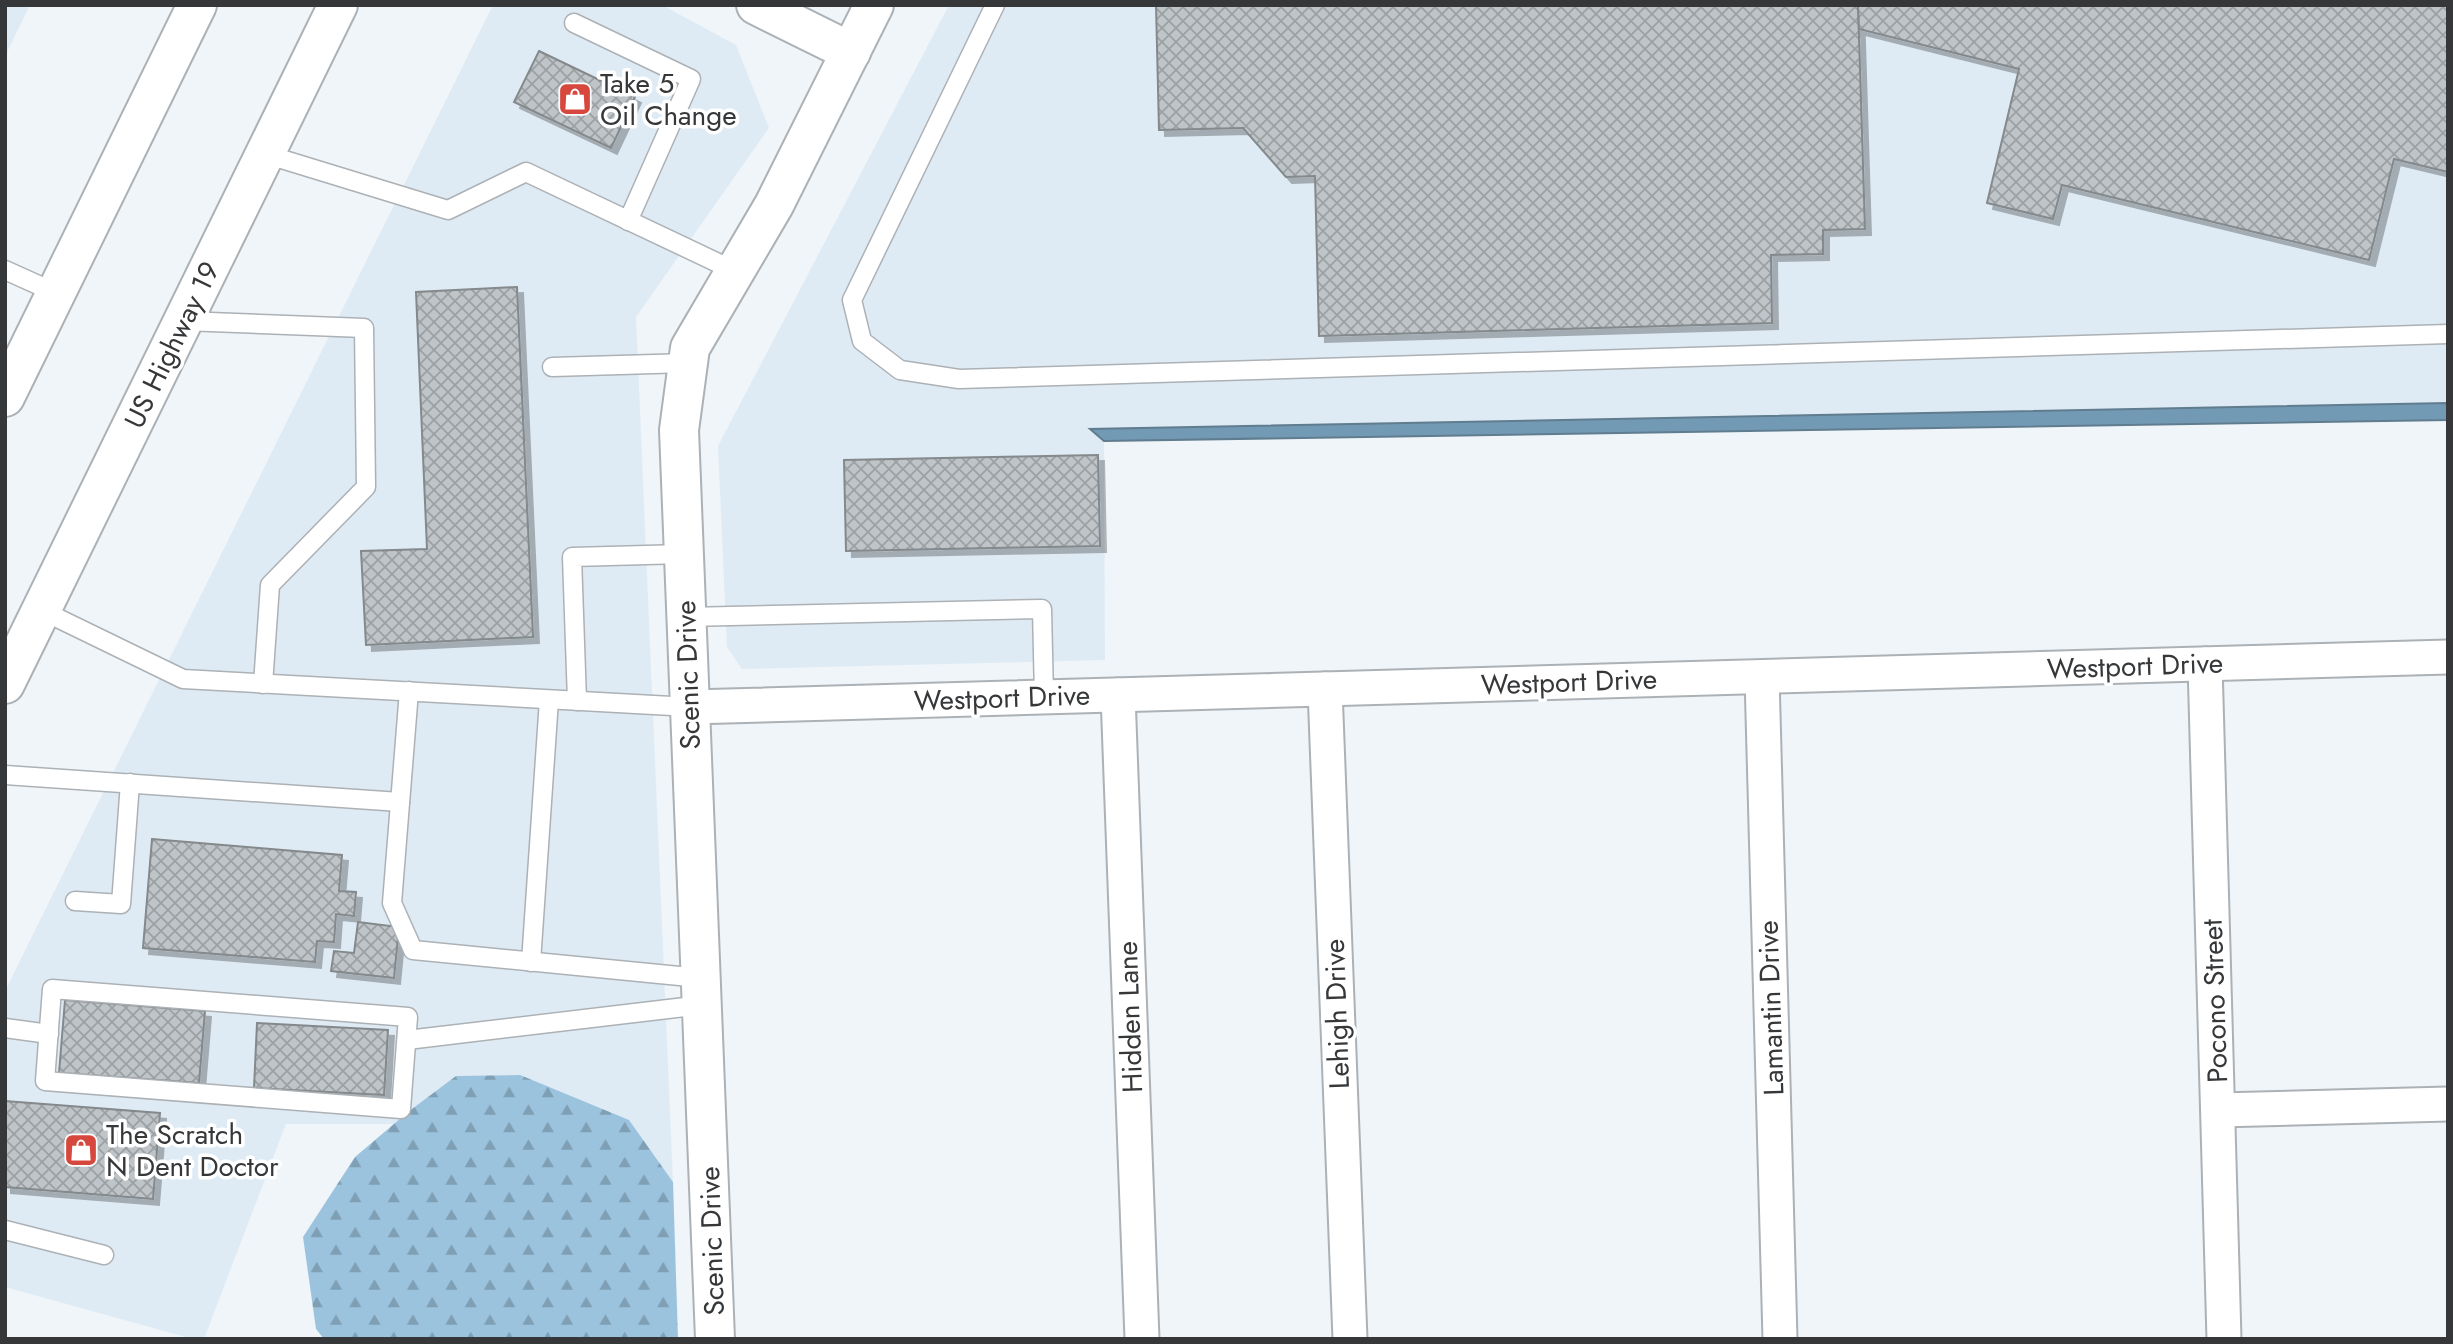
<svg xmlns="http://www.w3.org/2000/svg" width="2453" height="1344" font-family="Jost,sans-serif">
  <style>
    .built { fill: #dfebf4 }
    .forest { fill: url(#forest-firs) }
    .water { fill: #739ab4; stroke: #607c8f; stroke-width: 2 }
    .building { fill: url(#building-cross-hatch); stroke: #84898c; stroke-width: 2; filter: url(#shadow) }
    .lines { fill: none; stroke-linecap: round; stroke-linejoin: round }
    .lane-casing { stroke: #acb1b5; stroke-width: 21 }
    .street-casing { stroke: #acb1b5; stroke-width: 37 }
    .secondary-casing { stroke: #acb1b5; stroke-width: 42 }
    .highway-casing { stroke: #acb1b5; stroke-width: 42 }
    .lane { stroke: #fff; stroke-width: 18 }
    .street { stroke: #fff; stroke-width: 33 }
    .secondary { stroke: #fff; stroke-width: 38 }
    .highway { stroke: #fff; stroke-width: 38 }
    .labels { text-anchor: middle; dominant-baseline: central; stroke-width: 7; stroke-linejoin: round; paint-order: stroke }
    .poi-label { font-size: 28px; fill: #353739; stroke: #fff; text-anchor: start }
    .street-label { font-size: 28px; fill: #353739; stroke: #fff }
  </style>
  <defs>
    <pattern id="forest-firs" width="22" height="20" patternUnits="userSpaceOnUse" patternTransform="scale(1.75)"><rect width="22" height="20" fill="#9bc3de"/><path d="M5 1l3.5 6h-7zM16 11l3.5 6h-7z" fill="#7f9fb5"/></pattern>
    <pattern id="building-cross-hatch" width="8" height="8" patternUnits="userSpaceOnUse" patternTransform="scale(1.75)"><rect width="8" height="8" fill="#bec4c8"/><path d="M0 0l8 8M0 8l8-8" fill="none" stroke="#9ba0a3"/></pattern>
    <filter id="shadow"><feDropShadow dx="6" dy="6" stdDeviation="0" flood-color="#0004"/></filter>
  </defs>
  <rect width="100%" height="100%" fill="#eff5f9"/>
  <g class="built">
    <path d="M5,5H30L5,56Z"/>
    <path d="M493,5H662L736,45L769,128L636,317L673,1182L629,1120L408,1112L394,1124H286L204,1339H193L5,1287V991Z"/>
    <path d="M949,5H2448V403L1091,429L1104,441L1105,660L742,669L727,647L718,446Z"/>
  </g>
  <path class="forest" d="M520,1075L629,1120L673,1182L678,1339H324L316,1329L303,1237L355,1157L408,1112L456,1076Z"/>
  <path class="water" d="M2448,403V420L1104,441L1090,429Z"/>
  <g class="building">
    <path d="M1156,5H1858L1865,229L1823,230V254L1771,255L1772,323L1319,336L1315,176L1286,177L1243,128L1159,130Z"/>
    <path d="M1858,5H2448V172L2394,159L2369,260L2062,185L2053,219L1987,203L2019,69L1859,29Z"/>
    <path d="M539,51L635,97L611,148L514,102Z"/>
    <path d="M517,287L533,637L366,645L361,551L427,549L416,292Z"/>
    <path d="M1098,455L1100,546L846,551L844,460Z"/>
    <path d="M152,839L342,855L339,891L356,892L354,916L336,914L334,942L317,941L315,962L143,948Z"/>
    <path d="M358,922L399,927L394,978L331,971L334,951L354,953Z"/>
    <path d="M65,1000L205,1011L199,1083L59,1073Z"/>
    <path d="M257,1023L388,1030L384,1095L254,1088Z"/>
    <path d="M5,1101L160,1113L153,1199L5,1187Z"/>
  </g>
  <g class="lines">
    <g class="lane-casing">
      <g id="lane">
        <path d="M995,5L852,300L862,341L900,370L959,379L2448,334"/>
        <path d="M574,23L691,79L628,221"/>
        <path d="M265,154L448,210L526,172L735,271"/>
        <path d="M5,270L56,293"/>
        <path d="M184,321L364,328L366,487L270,585L263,684"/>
        <path d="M552,367L688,363"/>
        <path d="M41,610L183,679L690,707"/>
        <path d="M686,617L1042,609L1044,697"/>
        <path d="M409,691L392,903L413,950L700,978"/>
        <path d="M577,701L572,557L684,554"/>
        <path d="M5,775L400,802"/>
        <path d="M75,901L121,904L130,783"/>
        <path d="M531,962L549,700"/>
        <path d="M52,989L408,1017L401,1109L45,1081Z"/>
        <path d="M5,1028L49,1034"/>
        <path d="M407,1040L702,1005"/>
        <path d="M5,1230L104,1255"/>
      </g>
    </g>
    <g class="street-casing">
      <g id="street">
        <path d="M2205,664L2224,1339"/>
        <path d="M1762,677L1780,1339"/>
        <path d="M1325,689L1350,1339"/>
        <path d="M1118,695L1142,1339"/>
        <path d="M690,707L2448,657"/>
        <path d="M2218,1110L2448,1104"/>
      </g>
    </g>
    <g class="secondary-casing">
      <g id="secondary">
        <path d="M756,5L851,52"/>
        <path d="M715,1339L679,430L690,348L774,205L874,5"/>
      </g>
    </g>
    <g class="highway-casing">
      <g id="highway">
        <path d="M5,397L197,5"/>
        <path d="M5,684L338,5"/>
      </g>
    </g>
    <use href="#lane" class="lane"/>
    <use href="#street" class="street"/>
    <use href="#secondary" class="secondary"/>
    <use href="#highway" class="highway"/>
  </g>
  <defs>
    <g id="shop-square" transform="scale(1.75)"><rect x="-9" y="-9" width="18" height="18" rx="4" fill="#d6483d" stroke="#fff"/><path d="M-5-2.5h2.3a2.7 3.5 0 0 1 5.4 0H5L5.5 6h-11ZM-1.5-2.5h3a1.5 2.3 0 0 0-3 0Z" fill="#fff"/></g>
  </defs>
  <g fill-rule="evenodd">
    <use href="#shop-square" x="575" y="99"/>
    <use href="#shop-square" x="81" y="1150"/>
  </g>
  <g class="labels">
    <g class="poi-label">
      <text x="600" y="83">Take 5<tspan x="600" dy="32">Oil Change</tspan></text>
      <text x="106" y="1134">The Scratch<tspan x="106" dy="32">N Dent Doctor</tspan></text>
    </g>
    <g class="street-label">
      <text transform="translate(172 345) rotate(-64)">US Highway 19</text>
      <text transform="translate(2135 666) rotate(-2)">Westport Drive</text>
      <text transform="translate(688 675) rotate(-92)">Scenic Drive</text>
      <text transform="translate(1569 682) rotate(-2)">Westport Drive</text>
      <text transform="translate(1002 698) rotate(-2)">Westport Drive</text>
      <text transform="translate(2215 1001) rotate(-92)">Pocono Street</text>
      <text transform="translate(1771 1008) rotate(-92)">Lamantin Drive</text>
      <text transform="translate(1337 1014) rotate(-92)">Lehigh Drive</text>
      <text transform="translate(1130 1017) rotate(-92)">Hidden Lane</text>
      <text transform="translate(712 1241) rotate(-92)">Scenic Drive</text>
    </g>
  </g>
  <rect width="2453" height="1344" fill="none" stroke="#353739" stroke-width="14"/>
</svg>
